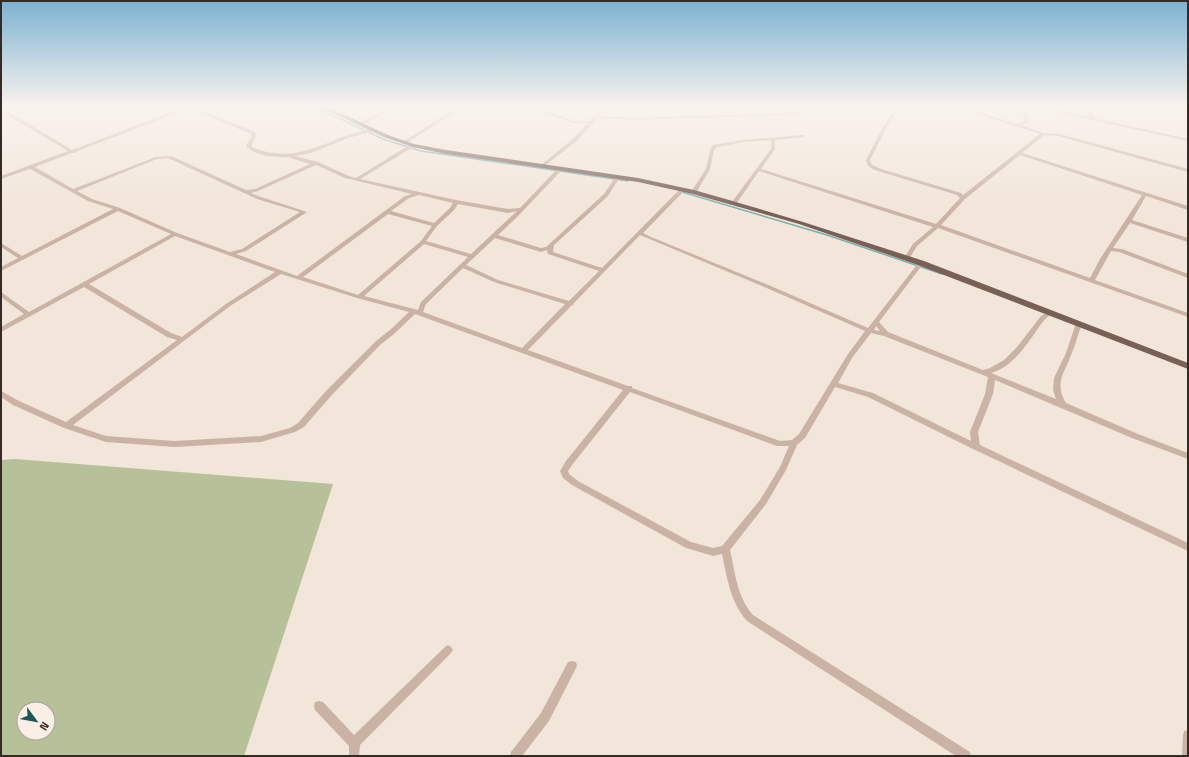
<svg xmlns="http://www.w3.org/2000/svg" width="1189" height="757" font-family="'Space Grotesk',sans-serif">
  <style>
    .green { fill: #b7c199; fill-rule: evenodd }
    .lines { fill: none; stroke-linecap: round; stroke-linejoin: round }
    .stream { stroke: #77b0ae; stroke-width: 1.5 }
    .minor { fill: #cab3a5; fill-rule: evenodd }
    .major { fill: #786057; fill-rule: evenodd }
  </style>
  <rect width="100%" height="100%" fill="#f2e5d9"/>
  <path class="green" d="M15,459L333,484L244,756H1V460ZM24,709H48V733H24Z"/>
  <g class="lines">
    <g class="stream">
      <path d="M315,107L383,139L421,151L628,181"/>
      <path d="M682,192L827,235L942,274"/>
    </g>
    <g class="minor">
      <path d="M10,107H18L7,111L72,150L185,107H192L75,152V153H72L35,167L73,189L156,157L171,156L246,190L255,189L310,164L290,158V157C276,158 256,156 246,146L252,136L251,134L198,112L194,107H199L202,110L255,132L256,136L251,146C257,150 265,152 274,153C302,157 325,143 351,134C358,132 367,129 375,129V131L348,138L311,153L295,156L318,162L349,176L356,178L411,144H415V146L360,179L456,200L508,209L520,208L558,168H562V170L517,217L498,235L541,248L546,247L604,194L616,176H620V177L608,196L554,245L553,252L602,268L681,188H685V190L643,233L651,237L766,284L868,328L919,262H923V264L879,322L888,332L983,370L990,368L1004,360L1017,347L1041,316L1048,312H1052L1053,313L1052,314C1045,318 1041,324 1037,330C1025,347 1012,367 991,373L1056,399L1053,390L1054,378L1066,353L1075,326L1078,324L1084,323L1085,325L1084,327H1081C1077,337 1075,346 1071,355C1064,375 1054,382 1066,403L1138,434L1188,453V459L1132,438L995,380L993,394L978,432L980,445L1188,543V551L973,449L868,397L835,387L805,438L797,445L786,470L766,504L730,550C735,572 737,597 753,615L970,752L971,756H956L747,621C730,602 727,577 722,554L713,556L686,548L572,485L563,478L560,471L566,461L623,390L415,314L394,334L380,345L331,396L304,427L295,432L261,442L175,447L106,442L64,428L13,405L1,397V391L19,401L66,422L177,340L167,337L84,287L1,332V327L24,314L1,297V292L29,312L171,234L118,211L1,271V267L18,258L1,247V243L22,256L113,209L88,201L30,169L1,179V176L68,151L4,113H1V111ZM168,158L257,199L300,212L242,249L230,252L177,233L120,208L92,199L77,191L157,159ZM316,165L345,178L412,194L405,196L297,276L236,254L246,251L307,212L261,197L251,193L258,191ZM419,195L453,203L450,208L434,223L391,211L409,198ZM458,204L508,213L517,211L471,254L426,241L437,226L454,210ZM388,214L432,226L421,241L358,295L303,277ZM640,235L762,286L865,331L848,354L799,434L792,440L780,441L632,388V386H628L528,350L571,306L573,305L574,303ZM175,236L275,272L226,304L182,337L171,333L89,284ZM495,238L541,252L547,250L548,254L599,271L569,301L498,280L466,265ZM424,244L468,257L421,302L418,310L364,296ZM463,268L494,282L565,304L522,348L423,312L426,304ZM281,274L357,298L409,312L390,330L376,341L325,392L298,423L290,428L261,436L175,441L106,436L73,425L230,306ZM876,326L880,331L874,330ZM871,333L884,336L988,377L985,394L970,432L971,441L873,393L838,383L852,358ZM630,392L777,446H789L780,467L760,500L722,546L713,548L691,542L578,481L569,474L568,471L572,465Z"/>
      <path d="M391,107H397L362,125L358,124Z"/>
      <path d="M458,107H464L405,144L401,143Z"/>
      <path d="M529,107H536L574,121H589L604,107H609L599,116L635,118L783,113L797,112L804,107H810L800,114L783,115L635,120L597,118L578,140L543,167L541,166V165L574,138L587,123H572Z"/>
      <path d="M897,107H902L889,123L870,160L872,165L881,169L961,193L963,195L1040,134L956,107H964L1016,124L1024,122L1023,107H1027L1028,123L1021,125L1043,133L1060,134L1188,169V172L1058,136L1044,135L1022,153L1188,206V210L1146,196L1132,220L1188,238V242L1130,223L1113,248L1122,249L1188,274V278L1119,252L1111,251L1095,280L1188,313V317L938,228L917,246L909,259H905L904,258L913,244L933,227L759,171L736,204H732V202L771,149V140L744,142L717,147L714,150L710,169L696,193L691,192L706,169L710,150L713,145L744,140L802,135H804V137L775,140V149L761,169L936,224L960,198L957,195L875,170C870,168 867,166 866,160L885,123ZM1020,155L1142,195L1100,259L1090,278L941,225L965,199Z"/>
      <path d="M1033,107H1043L1089,117L1088,107H1092L1093,116L1098,119L1188,139V141Z"/>
      <path d="M1184,107H1188V112H1186Z"/>
      <path d="M448,645L451,647L453,650L451,653L362,743L360,745L359,756H349V746L315,710L314,706L315,702L319,701L323,702L354,735L445,647Z"/>
      <path d="M572,661L576,662L577,666L549,721L522,756H510L511,752L541,713L568,662Z"/>
      <path d="M1188,730V756H1182L1183,735L1184,731Z"/>
    </g>
    <path class="major" d="M320,107H328L388,135L414,144L446,150L638,178L694,190L736,202L803,222L924,261L1188,363V369L918,265L799,224L693,194L638,182L446,154L413,147L384,137Z"/>
  </g>
  <linearGradient id="sky" x2="0" y2="1"><stop stop-color="#7bb2d1"/><stop offset="0.5" stop-color="#f9f3ee"/><stop offset="1" stop-color="#f9f3ee" stop-opacity="0"/></linearGradient>
  <rect width="1189" height="213" fill="url(#sky)"/>
  <rect width="1189" height="757" fill="none" stroke="#362a27" stroke-width="4"/>
  <g transform="translate(36 721) rotate(122)"><circle r="19" fill="#faefe6" stroke="#aca09a"/>
  <path d="M0-3L7 15L0 10L-7 15Z" fill="#1b5858"/>
  <text y="-6" font-size="11" font-weight="bold" text-anchor="middle" fill="#362a27">N</text>
  </g>
</svg>
